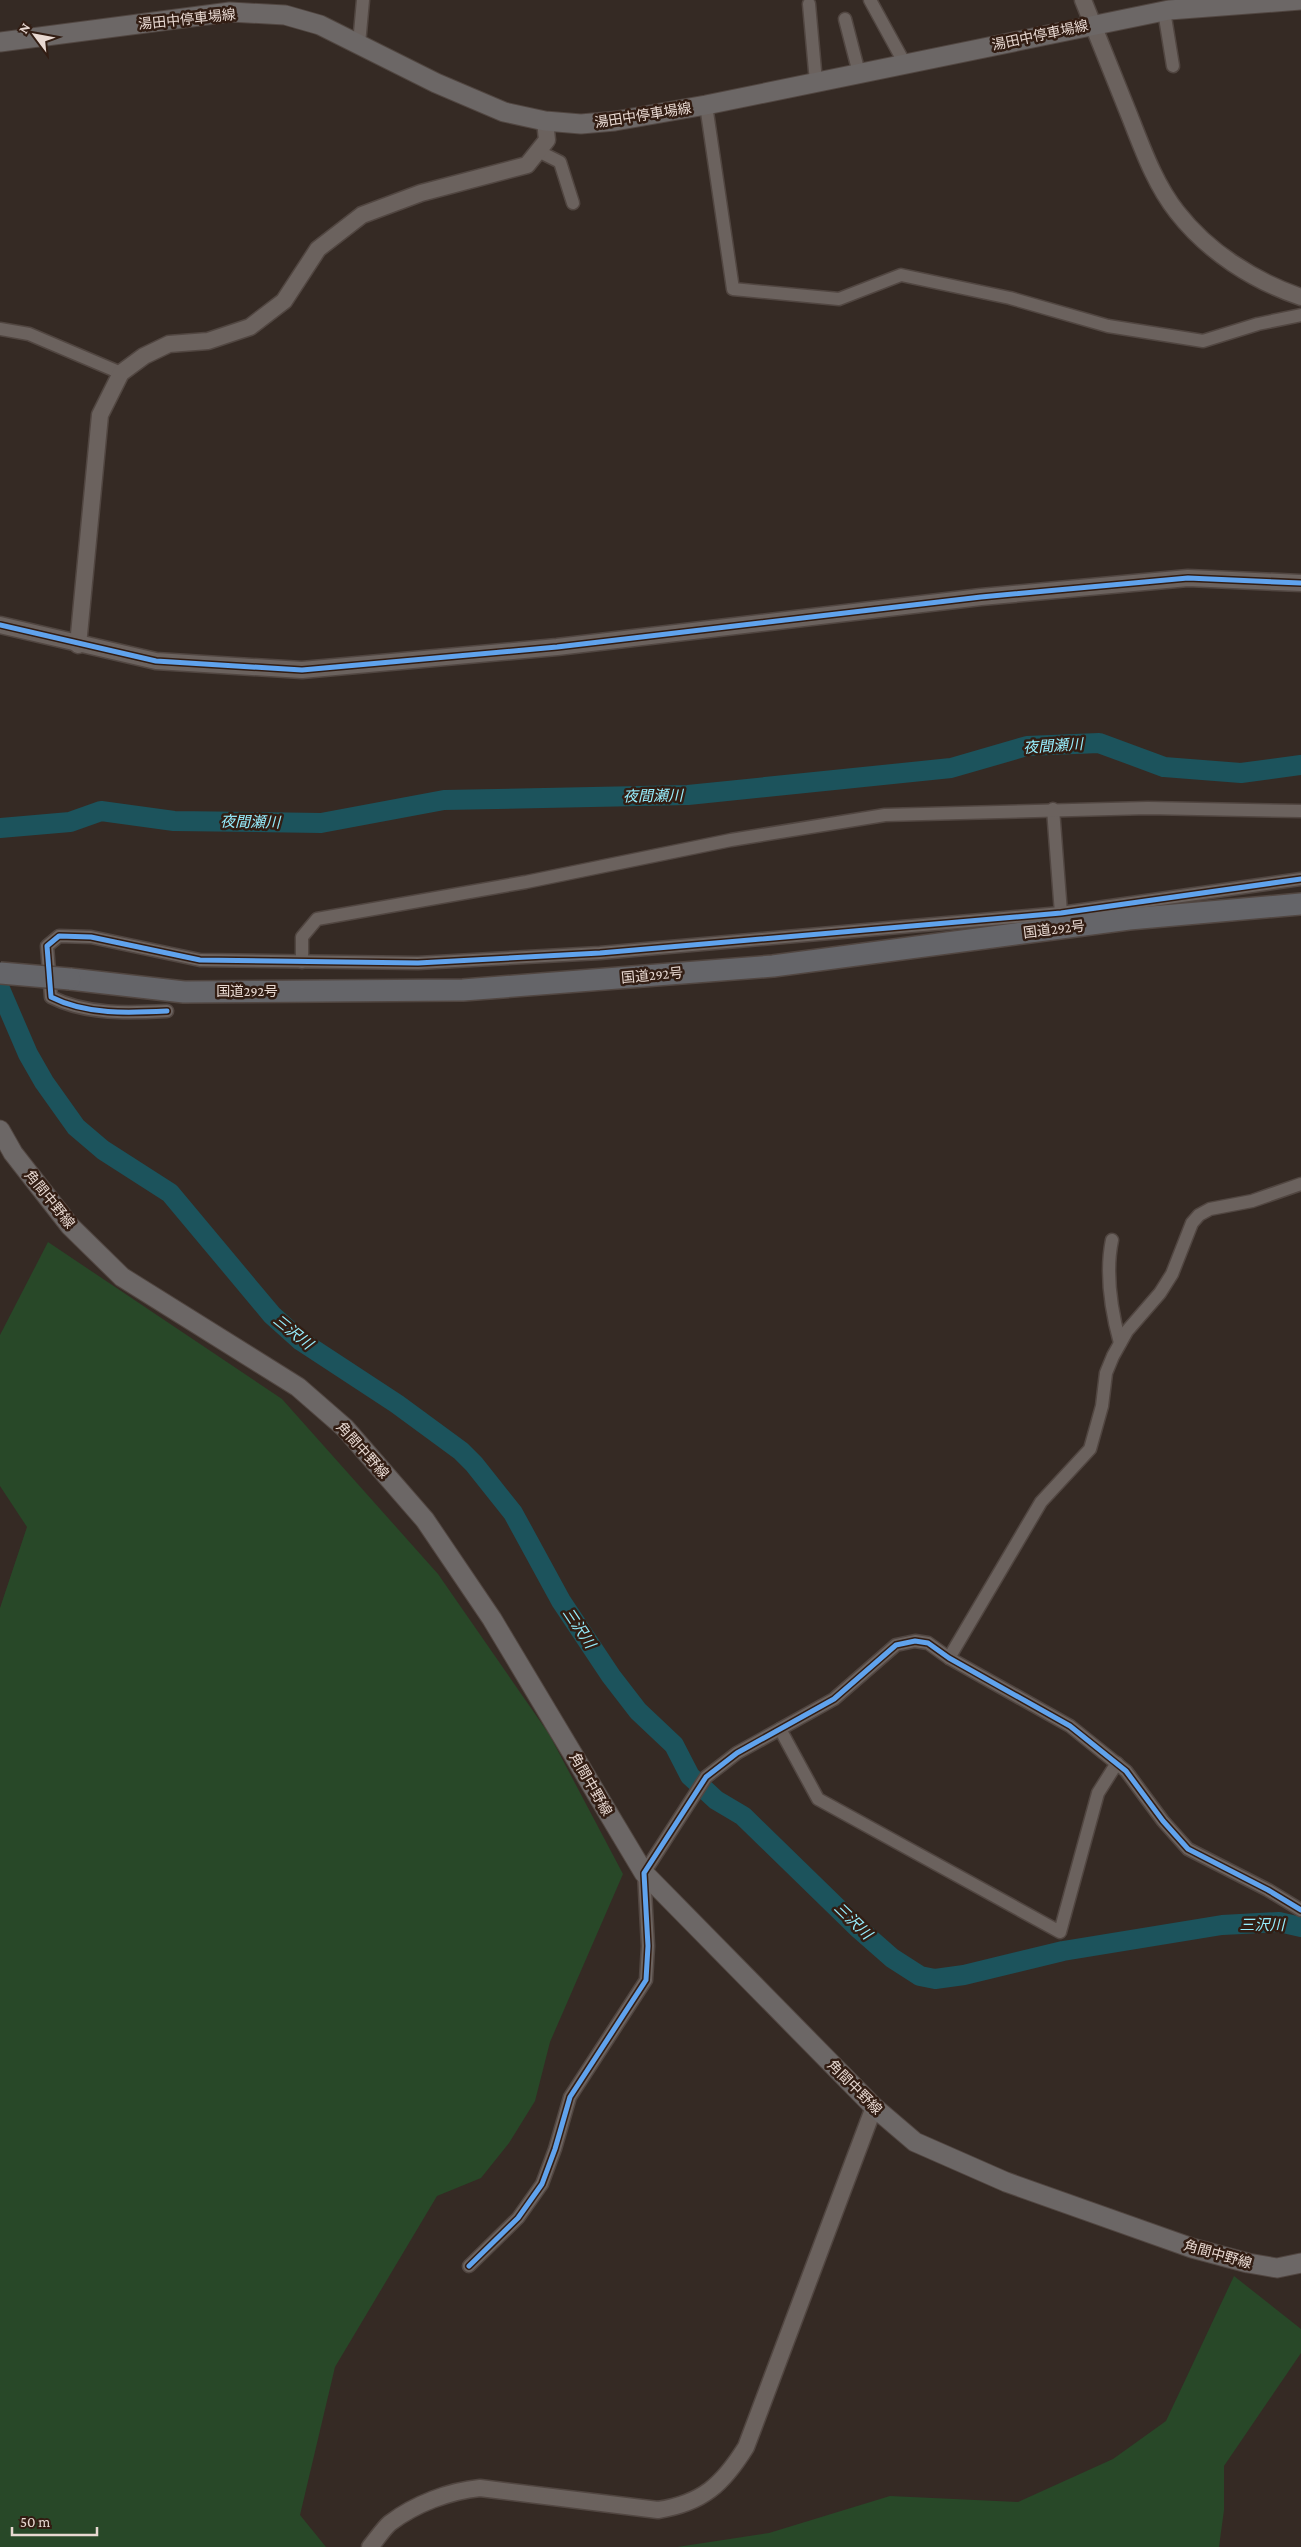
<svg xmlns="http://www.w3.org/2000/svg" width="1301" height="2547" font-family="'Crimson Pro','Noto Sans JP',serif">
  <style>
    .green { fill: #284828 }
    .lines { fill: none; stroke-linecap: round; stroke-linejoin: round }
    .river { stroke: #1c535c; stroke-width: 20 }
    .minor-casing { stroke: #514641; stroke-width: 15 }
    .tertiary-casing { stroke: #514641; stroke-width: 19 }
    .secondary-casing { stroke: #514641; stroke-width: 21 }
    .trunk-casing { stroke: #514641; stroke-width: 24 }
    .minor { stroke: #6b625e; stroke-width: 12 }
    .tertiary { stroke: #6b625e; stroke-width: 16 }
    .secondary { stroke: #6c6766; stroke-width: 19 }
    .trunk { stroke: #656569; stroke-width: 21 }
    .trunk-bridge-casing { stroke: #514641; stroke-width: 24; stroke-linecap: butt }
    .trunk-bridge { stroke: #656569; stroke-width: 21 }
    .cycleway-casing { stroke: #321d13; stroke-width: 8 }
    .cycleway { stroke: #60a3ed; stroke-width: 5 }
    .labels { text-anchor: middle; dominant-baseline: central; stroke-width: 5; stroke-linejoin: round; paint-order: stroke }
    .street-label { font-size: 14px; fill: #e8d9d2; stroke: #321d13 }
    .water-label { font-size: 15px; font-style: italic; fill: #96edfd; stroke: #321d13 }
  </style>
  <rect width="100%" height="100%" fill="#352a24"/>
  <g class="green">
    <path d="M48,1242L282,1399L438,1574L549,1734L623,1874L550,2042L535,2101L509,2143L481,2178L437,2196L335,2367L300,2515L326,2547H0V1608L27,1527L0,1486V1335Z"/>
    <path d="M1234,2276L1301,2329V2353L1224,2466V2510L1219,2547H677L769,2533L890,2496L1018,2502L1113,2459L1166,2421Z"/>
  </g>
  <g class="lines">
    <g class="river">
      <path d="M0,828L70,822L101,811L174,821L321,823L444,800L688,795L951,768L1027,746L1099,743L1164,767L1241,773L1301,765"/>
      <path d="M0,989L28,1054L44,1082L76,1127L103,1150L170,1193L272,1315L301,1341L397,1404L461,1451L474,1464L513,1513L561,1601L611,1676L638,1711L674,1745L690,1776L716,1800L743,1816L859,1929L892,1958L920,1976L935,1979L964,1975L1063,1951L1222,1925L1279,1922L1301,1927"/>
    </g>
    <g class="minor-casing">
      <g id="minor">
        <path d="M870,0L905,64"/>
        <path d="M809,4L816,82"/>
        <path d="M1164,11L1173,66"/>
        <path d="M845,19L859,73"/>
        <path d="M359,44L363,0"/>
        <path d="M706,105L733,289L839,299L901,275L1010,298L1108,326L1203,341L1258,324L1301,315"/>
        <path d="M538,151L560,162L573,203"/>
        <path d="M0,329L29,334L121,373"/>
        <path d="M1053,809L1061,913"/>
        <path d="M302,962V937L317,919L526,882L731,840L885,815L1148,808L1301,811"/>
        <path d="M167,1011C129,1013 86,1015 51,997L47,946L59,936L91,937L200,960L418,963L600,953L1061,913L1301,879"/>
        <path d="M1112,1240C1105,1274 1111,1310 1120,1343"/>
        <path d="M949,1658L1041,1502L1090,1449L1102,1406L1106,1373L1113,1356L1127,1331L1160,1293L1172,1274L1192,1223L1199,1215L1210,1209L1252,1201L1301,1184"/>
        <path d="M780,1729L818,1799L1060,1932L1098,1793L1117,1763"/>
        <path d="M469,2266L518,2218L542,2184L555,2149L570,2097L646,1980L648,1946L644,1873L706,1777L737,1753L834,1699L896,1645L915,1641L928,1643L949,1658L1070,1726L1126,1771L1163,1821L1188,1849L1268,1890L1301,1910"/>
      </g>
    </g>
    <g class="tertiary-casing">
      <g id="tertiary">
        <path d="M1083,0C1099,39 1114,78 1130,117C1143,150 1155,184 1177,212C1208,252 1254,281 1301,297"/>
        <path d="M0,625L156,661L302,670L557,647L981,597L1188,578L1301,583"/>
        <path d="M78,645L100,415L121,373L144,356L169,344L208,341L250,327L284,301L318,249L362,215L421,193L527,165L547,140L545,121"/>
        <path d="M370,2547C376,2540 383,2529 390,2523C415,2504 449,2491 480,2488L658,2510C703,2503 723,2484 746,2447L874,2107"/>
      </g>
    </g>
    <g class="secondary-casing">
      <g id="secondary">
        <path d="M0,42L230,12L285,15L320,25L436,83L504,112L545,121L581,124L615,121L706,105L1169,10L1301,0"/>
        <path d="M0,1130L13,1153L70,1226L122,1277L298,1387L345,1428L425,1520L492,1619L644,1873L874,2107L915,2142L1006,2182L1192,2248L1248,2263L1277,2268L1301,2263"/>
      </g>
    </g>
    <g class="trunk-casing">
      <path id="trunk" d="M70,979L184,992L463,990L773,966L1129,919L1301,904"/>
    </g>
    <use href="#minor" class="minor"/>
    <use href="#tertiary" class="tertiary"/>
    <use href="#secondary" class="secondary"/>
    <use href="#trunk" class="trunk"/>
    <g class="trunk-bridge-casing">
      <path id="trunk-bridge" d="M0,973L70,979"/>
    </g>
    <use href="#trunk-bridge" class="trunk-bridge"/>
    <g class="cycleway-casing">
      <g id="cycleway">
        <path d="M0,625L156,661L302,670L557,647L981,597L1188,578L1301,583"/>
        <path d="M167,1011C129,1013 86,1015 51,997L47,946L59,936L91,937L200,960L418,963L600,953L1061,913L1301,879"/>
        <path d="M469,2266L518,2218L542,2184L555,2149L570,2097L646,1980L648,1946L644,1873L706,1777L737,1753L834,1699L896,1645L915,1641L928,1643L949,1658L1070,1726L1126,1771L1163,1821L1188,1849L1268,1890L1301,1910"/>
      </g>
    </g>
    <use href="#cycleway" class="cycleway"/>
  </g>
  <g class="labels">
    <g class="street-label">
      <text transform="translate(187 19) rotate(-6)">湯田中停車場線</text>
      <text transform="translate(1040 35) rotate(-12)">湯田中停車場線</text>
      <text transform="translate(643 115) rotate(-9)">湯田中停車場線</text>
      <text transform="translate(1054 929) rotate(-7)">国道292号</text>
      <text transform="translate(652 975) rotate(-5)">国道292号</text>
      <text x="247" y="991">国道292号</text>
      <text transform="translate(50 1199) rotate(51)">角間中野線</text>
      <text transform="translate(363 1450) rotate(48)">角間中野線</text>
      <text transform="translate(591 1784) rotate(60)">角間中野線</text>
      <text transform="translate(855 2087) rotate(45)">角間中野線</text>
      <text transform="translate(1218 2254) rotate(16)">角間中野線</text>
    </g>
    <g class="water-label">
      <text transform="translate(1053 746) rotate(-4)">夜間瀬川</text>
      <text transform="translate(653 796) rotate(-1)">夜間瀬川</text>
      <text transform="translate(250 822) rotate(1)">夜間瀬川</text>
      <text transform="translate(293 1332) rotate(39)">三沢川</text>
      <text transform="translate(579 1628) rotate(56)">三沢川</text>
      <text transform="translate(853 1921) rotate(44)">三沢川</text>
      <text x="1262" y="1925">三沢川</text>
    </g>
  </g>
  <g transform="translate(35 35) rotate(302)" stroke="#321d13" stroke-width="4" paint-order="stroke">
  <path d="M0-4L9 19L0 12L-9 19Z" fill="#e8d9d2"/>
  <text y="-8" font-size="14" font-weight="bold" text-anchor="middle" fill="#e8d9d2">N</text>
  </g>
  <path d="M12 2527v8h85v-8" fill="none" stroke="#e8d9d2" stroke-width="2.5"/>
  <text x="20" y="2527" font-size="15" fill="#e8d9d2" stroke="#321d13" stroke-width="4" paint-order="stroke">50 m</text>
</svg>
